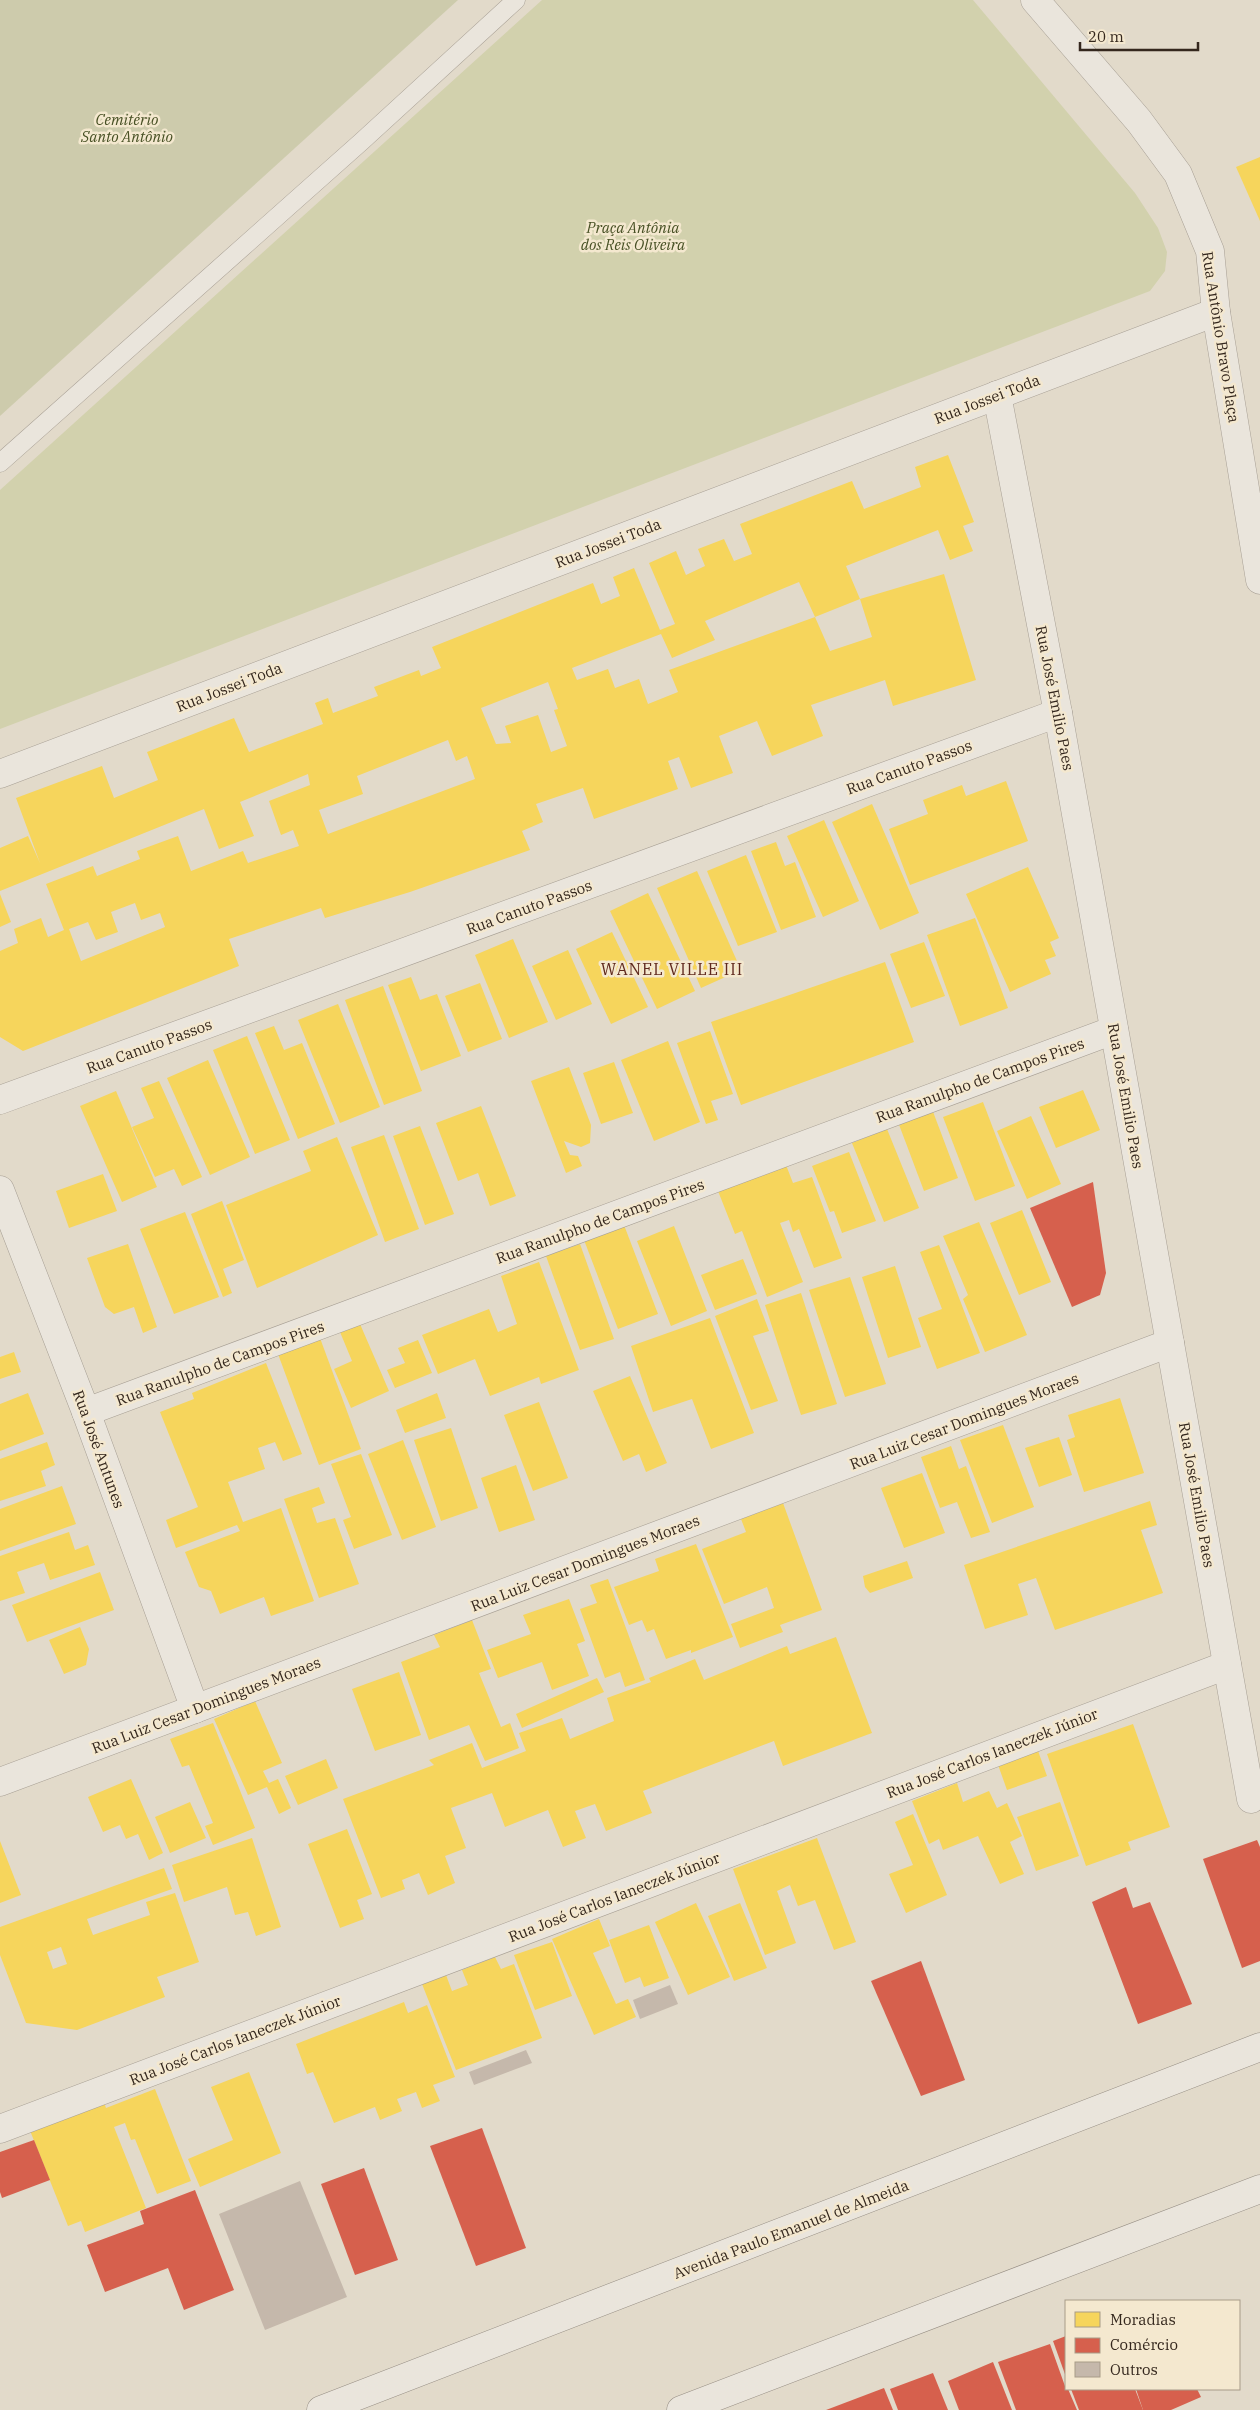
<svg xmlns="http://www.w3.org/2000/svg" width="1260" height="2410" font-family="'IBM Plex Serif',serif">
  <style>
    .green { fill: #d2d1ad }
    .cemetery { fill: #cdcbac }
    .homes { fill: #f6d55c; fill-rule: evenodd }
    .shops { fill: #d6604d }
    .building { fill: #c5b8ab }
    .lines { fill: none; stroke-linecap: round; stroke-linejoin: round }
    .lane-casing { stroke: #a79f94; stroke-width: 19 }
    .street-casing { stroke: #a79f94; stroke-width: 29 }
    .secondary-casing { stroke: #968e84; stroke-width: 29 }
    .lane { stroke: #eae5dc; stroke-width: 18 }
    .street { stroke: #eae5dc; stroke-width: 28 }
    .secondary { stroke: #eae5dc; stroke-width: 28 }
    .labels { text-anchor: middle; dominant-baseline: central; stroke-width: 5; stroke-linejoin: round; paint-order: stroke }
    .park-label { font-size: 15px; font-style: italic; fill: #475024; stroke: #f4e8cf }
    .street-label { font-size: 15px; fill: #34271d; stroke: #f4e8cf }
    .neighbourhood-label { font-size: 16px; letter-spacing: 1px; fill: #5f291e; stroke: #f4e8cf }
  </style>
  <rect width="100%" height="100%" fill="#e2daca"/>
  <path class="green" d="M542,0H973L1135,193L1158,228L1167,252L1165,271L1150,291L0,729V490Z"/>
  <path class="cemetery" d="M0,0H458L0,416Z"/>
  <g class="homes">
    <path d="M1260,157V221L1236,167Z"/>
    <path d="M948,455L974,522L963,526L973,551L950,560L938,530L846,566L860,599L815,617L799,582L705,621L715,640L672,658L661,634L572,668L577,680L608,669L615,688L639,679L648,704L678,692L669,670L815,617L830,651L872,637L860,599L944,574L976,680L893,706L885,680L811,705L823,736L772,756L757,721L719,736L733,773L691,788L679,757L668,761L678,789L594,819L583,788L536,804L543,822L522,831L530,850L410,892L325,918L321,908L229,939L239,966L23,1051L0,1037V951L18,943L14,929L41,918L48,937L64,930L46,884L93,866L97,876L140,859L137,851L178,836L191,871L243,851L248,863L299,846L293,830L281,835L269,801L310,785L308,774L240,802L254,836L235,843L219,849L204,809L0,891V848L28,836L40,863L16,798L102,766L114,798L158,780L147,752L234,718L249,752L323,724L315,703L328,698L333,713L378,696L374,687L419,670L421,676L441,668L432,647L593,583L601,604L620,596L613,577L634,568L660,630L675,624L649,563L676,551L686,575L705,566L698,549L724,539L734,561L752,554L740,524L852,481L864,509L921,487L915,467ZM548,682L558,709L554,710L567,746L551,752L538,715L505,726L511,743L496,744L481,708ZM448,740L456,761L467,756L475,779L328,834L319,810L363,794L357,776ZM135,903L141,920L160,913L165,927L81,961L69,929L88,922L96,940L118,932L111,912Z"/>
    <path d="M1006,781L1028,841L910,885L889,829L928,814L923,800L962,785L966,796Z"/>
    <path d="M872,804L919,913L880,930L832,822Z"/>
    <path d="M824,820L859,901L823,917L787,836Z"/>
    <path d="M776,842L785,866L795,862L816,917L781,930L751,851Z"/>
    <path d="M746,855L777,932L738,946L707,871Z"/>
    <path d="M1028,867L1059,938L1050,942L1056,956L1045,960L1051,974L1010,992L966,894Z"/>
    <path d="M697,871L741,970L701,988L657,888Z"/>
    <path d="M648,893L695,991L657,1009L610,911Z"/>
    <path d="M0,894L11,922L0,927Z"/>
    <path d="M975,918L1008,1008L960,1026L927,935Z"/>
    <path d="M612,932L648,1007L611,1024L576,949Z"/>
    <path d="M513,939L548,1022L509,1038L475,955Z"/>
    <path d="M924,942L945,996L911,1008L890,954Z"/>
    <path d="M568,950L592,1004L556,1020L532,966Z"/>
    <path d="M885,962L914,1042L741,1105L711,1022Z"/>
    <path d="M411,977L420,1000L437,994L461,1056L421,1071L388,985Z"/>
    <path d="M480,983L502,1039L468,1052L445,996Z"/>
    <path d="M383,986L422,1091L384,1105L345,1000Z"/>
    <path d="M338,1004L380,1107L340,1123L298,1020Z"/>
    <path d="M274,1026L284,1050L302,1043L335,1124L298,1139L255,1033Z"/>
    <path d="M710,1031L733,1094L711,1101L718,1120L706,1124L677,1043Z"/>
    <path d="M247,1036L290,1140L255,1154L213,1050Z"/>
    <path d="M668,1041L700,1122L654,1141L621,1060Z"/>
    <path d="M208,1060L250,1157L210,1175L167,1078Z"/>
    <path d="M614,1062L633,1113L601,1124L583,1073Z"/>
    <path d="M569,1067L591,1125L590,1143L581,1147L564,1141L570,1155L578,1156L582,1166L566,1173L531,1081Z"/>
    <path d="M159,1081L202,1177L182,1186L174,1169L155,1177L132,1127L154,1118L141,1088Z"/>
    <path d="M1083,1090L1100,1130L1056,1148L1039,1107Z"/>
    <path d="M116,1091L157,1187L122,1202L80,1106Z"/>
    <path d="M983,1102L1015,1186L975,1201L943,1117Z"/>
    <path d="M481,1106L516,1196L490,1206L478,1173L458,1181L436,1123Z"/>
    <path d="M932,1109L958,1178L924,1191L898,1122Z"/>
    <path d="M1031,1116L1061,1184L1027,1199L997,1131Z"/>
    <path d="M420,1126L454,1214L425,1225L393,1136Z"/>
    <path d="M887,1129L919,1208L884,1222L852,1143Z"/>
    <path d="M384,1135L419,1229L385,1242L351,1147Z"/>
    <path d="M337,1137L378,1235L257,1288L226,1205L311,1171L303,1151Z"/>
    <path d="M849,1152L876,1221L842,1233L834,1211L830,1212L812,1166Z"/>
    <path d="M786,1165L793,1183L812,1177L842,1258L814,1268L799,1229L793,1232L789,1220L780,1223L803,1282L767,1297L742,1231L735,1234L718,1191Z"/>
    <path d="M103,1174L117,1211L69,1228L56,1191Z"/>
    <path d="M222,1201L244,1260L223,1269L232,1293L223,1297L191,1214Z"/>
    <path d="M1022,1210L1051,1282L1019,1295L990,1223Z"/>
    <path d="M185,1212L219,1297L174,1314L140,1229Z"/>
    <path d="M979,1222L1027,1335L985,1352L963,1299L968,1295L943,1236Z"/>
    <path d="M624,1225L658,1314L618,1329L584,1240Z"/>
    <path d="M674,1226L707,1311L671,1326L637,1241Z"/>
    <path d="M128,1244L157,1327L143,1333L134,1307L114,1314L105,1307L87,1258Z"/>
    <path d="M580,1244L614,1339L580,1350L546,1256Z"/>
    <path d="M939,1245L980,1353L937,1369L918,1318L942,1309L920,1252Z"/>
    <path d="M743,1259L757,1294L715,1310L701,1275Z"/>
    <path d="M539,1262L579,1370L541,1384L539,1377L490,1396L475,1359L438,1374L422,1335L489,1309L498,1332L517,1324L501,1276Z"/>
    <path d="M895,1266L921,1347L888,1358L862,1277Z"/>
    <path d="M850,1277L886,1384L845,1397L809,1290Z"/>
    <path d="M801,1293L837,1404L801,1415L765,1305Z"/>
    <path d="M757,1299L769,1331L753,1336L778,1401L751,1410L715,1316Z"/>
    <path d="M710,1318L754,1433L711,1449L692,1399L653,1412L631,1346Z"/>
    <path d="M360,1324L389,1391L351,1408L334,1369L352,1361L340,1332Z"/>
    <path d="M320,1338L361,1449L319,1465L278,1354Z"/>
    <path d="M418,1340L432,1373L395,1388L387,1370L405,1363L398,1348Z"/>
    <path d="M14,1352L21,1372L0,1379V1357Z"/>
    <path d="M266,1363L302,1454L283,1461L275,1442L258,1448L265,1469L228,1482L243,1522L281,1508L314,1601L271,1616L264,1597L220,1614L211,1591L199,1587L185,1552L240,1531L237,1525L176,1548L166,1520L198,1507L160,1412L194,1399L192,1393Z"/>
    <path d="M630,1376L667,1463L646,1472L639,1454L623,1461L593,1391Z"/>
    <path d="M28,1393L44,1434L0,1451V1404Z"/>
    <path d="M437,1393L446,1418L405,1433L396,1410Z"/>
    <path d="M1120,1398L1144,1473L1084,1492L1067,1440L1075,1437L1068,1415Z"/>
    <path d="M539,1402L568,1478L533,1491L504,1415Z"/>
    <path d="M1003,1425L1034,1507L992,1523L960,1440Z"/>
    <path d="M451,1428L478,1508L441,1521L414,1440Z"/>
    <path d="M1059,1437L1072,1475L1039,1487L1025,1448Z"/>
    <path d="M403,1440L436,1527L402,1540L368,1454Z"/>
    <path d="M47,1442L55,1465L41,1471L46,1486L0,1501V1459Z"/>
    <path d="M951,1446L959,1469L966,1466L990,1532L971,1538L957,1502L940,1508L921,1457Z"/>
    <path d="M361,1454L392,1535L354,1549L343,1520L351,1517L331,1464Z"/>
    <path d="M516,1465L535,1520L499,1532L481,1478Z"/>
    <path d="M922,1473L945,1533L904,1548L881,1488Z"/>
    <path d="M62,1486L76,1524L0,1551V1509Z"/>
    <path d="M319,1487L325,1503L312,1508L317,1523L335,1518L359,1584L319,1598L284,1499Z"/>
    <path d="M1150,1501L1157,1525L1141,1530L1163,1593L1055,1630L1036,1578L1018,1584L1028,1615L985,1629L964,1565Z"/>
    <path d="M783,1503L822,1610L780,1625L783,1632L740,1648L731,1624L774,1608L767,1587L724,1604L702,1549L746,1532L741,1519Z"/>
    <path d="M69,1532L75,1550L88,1545L95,1565L50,1580L44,1563L17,1572L25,1593L0,1601V1556Z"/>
    <path d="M696,1544L733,1637L691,1653V1650L666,1659L654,1629L647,1632L642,1620L629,1625L614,1587L659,1571L655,1559Z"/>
    <path d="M907,1561L913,1578L870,1593L865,1587L863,1576Z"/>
    <path d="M100,1572L114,1610L27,1642L12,1605Z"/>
    <path d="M608,1579L645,1680L625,1687L620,1672L605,1678L580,1609L597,1603L590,1585Z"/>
    <path d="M569,1599L585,1641L577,1644L589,1676L552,1690L542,1662L498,1678L487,1650L531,1634L523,1615Z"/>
    <path d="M472,1620L491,1669L479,1673L501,1727L510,1723L519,1748L485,1761L469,1725L429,1740L401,1662L440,1647L434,1635Z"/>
    <path d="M80,1627L89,1649L86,1665L64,1674L49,1640Z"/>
    <path d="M836,1637L872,1733L783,1766L774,1741L643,1791L652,1813L606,1831L595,1804L575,1811L586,1838L563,1847L548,1810L505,1827L492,1793L451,1808L466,1848L445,1856L455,1883L428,1895L419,1873L402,1880L405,1889L381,1898L343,1799L434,1765L429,1760L472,1743L482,1768L526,1751L519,1733L562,1718L570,1739L614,1721L607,1698L651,1682L649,1678L695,1659L704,1680L787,1646L790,1654Z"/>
    <path d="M399,1672L421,1735L375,1751L352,1689Z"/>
    <path d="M597,1678L604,1692L522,1728L516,1714Z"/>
    <path d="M255,1701L282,1763L263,1771L269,1783L278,1779L291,1808L279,1814L267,1787L248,1795L214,1719Z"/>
    <path d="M213,1723L255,1828L213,1845L205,1826L213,1823L189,1765L182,1767L170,1739Z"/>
    <path d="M1133,1724L1170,1827L1128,1842L1131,1850L1086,1866L1047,1754Z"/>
    <path d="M1037,1748L1047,1776L1007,1790L997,1762Z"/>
    <path d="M326,1759L338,1788L298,1805L285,1776Z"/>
    <path d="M131,1779L163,1853L149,1860L138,1834L126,1839L120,1825L103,1832L88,1797Z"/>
    <path d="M957,1783L963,1802L989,1791L997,1808L1007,1803L1022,1836L1010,1842L1024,1874L1000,1884L978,1836L943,1850L939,1839L929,1844L912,1801Z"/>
    <path d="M190,1802L206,1838L170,1853L155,1817Z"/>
    <path d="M1060,1802L1079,1856L1036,1871L1017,1817Z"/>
    <path d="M913,1814L947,1895L906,1913L889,1874L913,1865L895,1822Z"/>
    <path d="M347,1829L372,1894L357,1900L364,1919L340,1928L308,1844Z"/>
    <path d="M252,1838L281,1927L256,1936L248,1912L235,1915L227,1887L184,1902L172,1865Z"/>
    <path d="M817,1838L856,1942L834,1950L815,1900L798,1906L790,1885L777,1891L796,1943L765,1955L733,1869Z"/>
    <path d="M0,1841L21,1895L0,1903Z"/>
    <path d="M164,1868L172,1889L87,1919L93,1935L150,1915L146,1902L175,1893L199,1962L157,1977L165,1997L77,2030L26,2023L0,1955V1927ZM61,1947L67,1964L53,1969L47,1952Z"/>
    <path d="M696,1903L730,1977L688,1995L655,1922Z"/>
    <path d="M740,1903L767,1968L734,1981L708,1916Z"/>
    <path d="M599,1919L610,1946L593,1953L616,2004L628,1999L636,2017L594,2035L552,1939Z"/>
    <path d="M649,1925L669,1978L644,1987L640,1977L625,1983L609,1940Z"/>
    <path d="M552,1942L572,1996L535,2010L514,1955Z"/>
    <path d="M495,1957L501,1969L514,1964L542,2038L456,2070L422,1984L446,1975L452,1991L468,1985L462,1970Z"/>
    <path d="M404,2002L408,2013L427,2005L455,2077L433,2085L440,2101L422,2108L416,2092L397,2099L402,2111L380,2120L375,2107L334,2123L313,2072L307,2074L296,2044Z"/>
    <path d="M249,2072L281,2153L200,2187L188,2159L233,2140L211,2087Z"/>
    <path d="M155,2089L191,2181L157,2194L135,2139L131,2140L125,2123L114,2127L146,2208L85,2232L81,2221L68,2226L27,2123L101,2094L106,2108Z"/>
  </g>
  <g class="shops">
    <path d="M1093,1182L1106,1273L1100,1295L1072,1307L1030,1208Z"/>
    <path d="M1257,1840L1260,1847V1961L1242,1968L1203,1859Z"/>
    <path d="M1126,1887L1133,1908L1150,1902L1192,2004L1138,2024L1092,1902Z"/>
    <path d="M921,1961L965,2080L921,2096L871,1981Z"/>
    <path d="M482,2128L526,2248L476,2266L430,2146Z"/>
    <path d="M34,2140L50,2180L2,2198L0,2192V2152Z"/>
    <path d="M364,2168L398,2260L355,2275L321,2184Z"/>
    <path d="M195,2190L234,2290L184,2310L168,2268L105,2292L87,2245L144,2224L140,2211Z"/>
    <path d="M1066,2336V2377L1053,2341Z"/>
    <path d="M1050,2344L1066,2389H1068L1077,2410H1016L998,2362Z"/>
    <path d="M993,2362L1012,2410H959L948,2381Z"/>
    <path d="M933,2373L948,2410H898L890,2389Z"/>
    <path d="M884,2388L893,2410H826Z"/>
    <path d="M1071,2389H1135L1143,2410H1079Z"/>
    <path d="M1136,2389H1197L1201,2397L1171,2410H1143Z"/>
  </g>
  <g class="building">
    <path d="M670,1985L678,2004L640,2019L633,2000Z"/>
    <path d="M526,2050L532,2063L474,2085L469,2072Z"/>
    <path d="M300,2181L347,2297L265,2330L219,2214Z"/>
  </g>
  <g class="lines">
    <g class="lane-casing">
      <path id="lane" d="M0,463L361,142L516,0"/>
    </g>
    <g class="street-casing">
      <g id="street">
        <path d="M1035,0L1139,121L1178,174L1210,251L1216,312L1260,580"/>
        <path d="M997,395L1058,713L1251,1799"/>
        <path d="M0,774L1216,312"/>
        <path d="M0,1100L1058,713"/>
        <path d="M0,1190L86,1412L195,1709"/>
        <path d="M86,1412L1114,1030"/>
        <path d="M0,1782L1170,1343"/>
        <path d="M0,2129L1227,1665"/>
      </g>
    </g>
    <g class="secondary-casing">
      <g id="secondary">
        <path d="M321,2410L1260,2047"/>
        <path d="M681,2410L1260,2189"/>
      </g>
    </g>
    <use href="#lane" class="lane"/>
    <use href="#street" class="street"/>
    <use href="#secondary" class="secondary"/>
  </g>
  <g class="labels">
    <g class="park-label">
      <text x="127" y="119">Cemitério<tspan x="127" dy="17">Santo Antônio</tspan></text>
      <text x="633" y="227">Praça Antônia<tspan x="633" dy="17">dos Reis Oliveira</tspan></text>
    </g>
    <g class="street-label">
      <text transform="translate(1221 337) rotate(81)">Rua Antônio Bravo Plaça</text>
      <text transform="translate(987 399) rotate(-21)">Rua Jossei Toda</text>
      <text transform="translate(608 543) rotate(-21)">Rua Jossei Toda</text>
      <text transform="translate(229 687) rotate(-21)">Rua Jossei Toda</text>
      <text transform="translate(1055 698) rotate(79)">Rua José Emilio Paes</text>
      <text transform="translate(909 767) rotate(-20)">Rua Canuto Passos</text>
      <text transform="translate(529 907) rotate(-20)">Rua Canuto Passos</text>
      <text transform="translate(149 1046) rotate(-20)">Rua Canuto Passos</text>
      <text transform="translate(980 1080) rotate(-20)">Rua Ranulpho de Campos Pires</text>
      <text transform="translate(1126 1096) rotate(80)">Rua José Emilio Paes</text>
      <text transform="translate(600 1221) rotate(-20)">Rua Ranulpho de Campos Pires</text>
      <text transform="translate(220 1363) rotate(-20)">Rua Ranulpho de Campos Pires</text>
      <text transform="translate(964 1421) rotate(-21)">Rua Luiz Cesar Domingues Moraes</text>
      <text transform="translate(99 1449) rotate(70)">Rua José Antunes</text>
      <text transform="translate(1197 1495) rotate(80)">Rua José Emilio Paes</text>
      <text transform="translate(585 1563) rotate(-21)">Rua Luiz Cesar Domingues Moraes</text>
      <text transform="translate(206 1705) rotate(-21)">Rua Luiz Cesar Domingues Moraes</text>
      <text transform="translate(992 1753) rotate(-21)">Rua José Carlos Ianeczek Júnior</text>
      <text transform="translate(614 1897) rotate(-21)">Rua José Carlos Ianeczek Júnior</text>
      <text transform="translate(235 2040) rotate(-21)">Rua José Carlos Ianeczek Júnior</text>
      <text transform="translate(791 2229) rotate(-21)">Avenida Paulo Emanuel de Almeida</text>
    </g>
    <g class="neighbourhood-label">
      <text x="672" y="969">WANEL VILLE III</text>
    </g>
  </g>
  <rect x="1065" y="2300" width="175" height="90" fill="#f4e8cf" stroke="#a79b88"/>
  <rect x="1075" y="2312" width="25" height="15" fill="#f6d55c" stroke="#a79b88"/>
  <text x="1110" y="2325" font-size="15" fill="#34271d">Moradias</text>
  <rect x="1075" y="2338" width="25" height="15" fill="#d6604d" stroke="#a79b88"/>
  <text x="1110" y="2350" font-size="15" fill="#34271d">Comércio</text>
  <rect x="1075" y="2362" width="25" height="15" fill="#c5b8ab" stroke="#a79b88"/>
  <text x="1110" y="2375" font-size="15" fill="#34271d">Outros</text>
  <path d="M1080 42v8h118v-8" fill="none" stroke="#34271d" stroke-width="2.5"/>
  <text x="1088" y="42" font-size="15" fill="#34271d" stroke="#f4e8cf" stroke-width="4" paint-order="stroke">20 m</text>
</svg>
